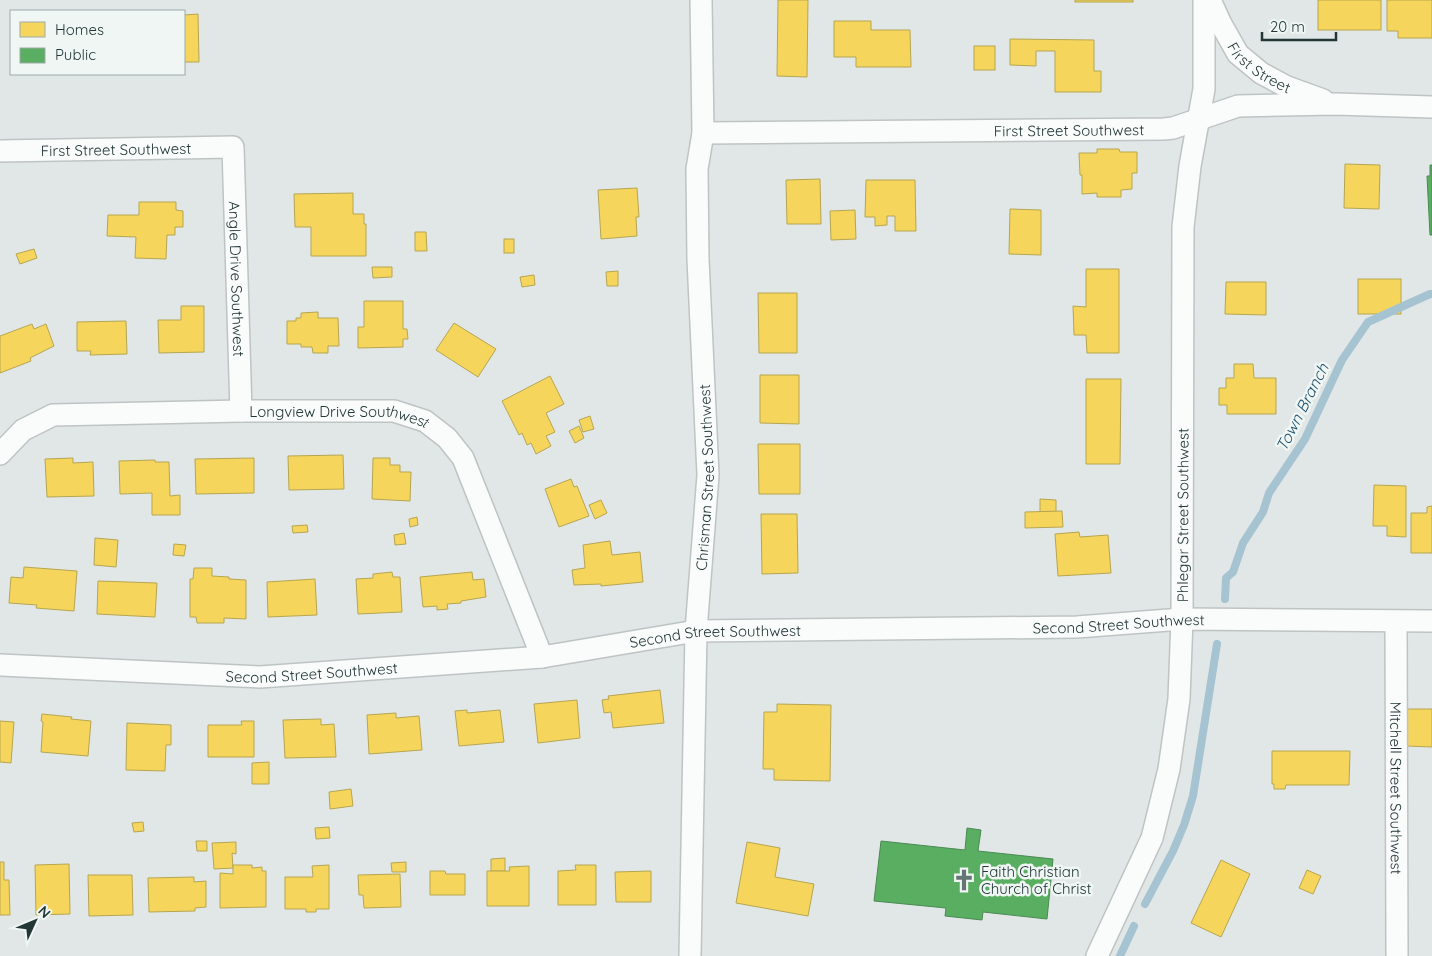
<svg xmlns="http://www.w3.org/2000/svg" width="1432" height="956" font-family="Quicksand,sans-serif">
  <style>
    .homes { fill: #f6d55c; stroke: #b6a651 }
    .public { fill: #5aae61; stroke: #498a54 }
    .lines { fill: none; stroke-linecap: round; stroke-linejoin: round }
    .stream { stroke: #a6c3d2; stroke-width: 8 }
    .street-casing { stroke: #bec4c3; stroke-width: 24 }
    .street { stroke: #fafbfb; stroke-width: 21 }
    .labels { text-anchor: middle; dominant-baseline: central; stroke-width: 5; stroke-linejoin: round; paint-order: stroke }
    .street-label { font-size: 15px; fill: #223736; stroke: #eff6f4 }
    .poi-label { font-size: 15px; fill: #223736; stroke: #eff6f4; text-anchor: start }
    .water-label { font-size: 16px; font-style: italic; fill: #22526d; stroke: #eff6f4 }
  </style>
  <rect width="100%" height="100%" fill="#e1e7e6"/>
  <g class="homes">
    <path d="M778,0H808L807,77L777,76Z"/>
    <rect x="1075" y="0" width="58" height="2"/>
    <rect x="1318" y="0" width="63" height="30"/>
    <path d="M1387,0H1432V38H1398V31H1387Z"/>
    <path d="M198,14L199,62H184V15Z"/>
    <path d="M834,21H871V30H910L911,67H856V57H834Z"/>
    <path d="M1010,39L1094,40V71H1101V92H1055V51H1036V66L1010,65Z"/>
    <rect x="974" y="46" width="21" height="24"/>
    <path d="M1097,149H1119L1120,152H1137V173H1132V189L1121,190V197H1097V193L1082,194V175H1080L1079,153H1097Z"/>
    <path d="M1345,164L1380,165L1379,209L1344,208Z"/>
    <path d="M820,179L821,224H787L786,180Z"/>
    <path d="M866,180H915L916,231H895V216H887V225L875,226V217H865Z"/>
    <path d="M637,188L639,217H636L637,236L601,239L598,190Z"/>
    <path d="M353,193V214H364V224H366V256H311V227H295L294,194Z"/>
    <path d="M139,202H176V210L183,211V227H175V235H167L166,259L135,258L136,237L107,236L108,215H139Z"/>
    <path d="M1010,209L1041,210V255L1009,254Z"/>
    <path d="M855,210L856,239L831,240L830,211Z"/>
    <path d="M415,232H426L427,251H415Z"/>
    <rect x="504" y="239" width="10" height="14"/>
    <path d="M34,249L37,258L20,264L16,254Z"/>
    <path d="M372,267H392V277L373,278Z"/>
    <path d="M1086,269H1119V353H1087L1086,335H1074L1073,306L1086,307Z"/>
    <path d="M618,271V286H607L606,272Z"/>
    <path d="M534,275L535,285L522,287L520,277Z"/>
    <rect x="1358" y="279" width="43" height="35"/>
    <path d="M1226,282H1266V315L1225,314Z"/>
    <path d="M758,293H797V353H759Z"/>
    <path d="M364,301H403V329H407L408,339H403V347L358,348V327H364Z"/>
    <path d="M181,306H204V352L159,353L158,320H181Z"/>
    <path d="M318,312V318H338L339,346H328V353H313L312,347H301V344H287V321H296V318H301V313Z"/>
    <path d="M126,321L127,354L90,355L91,351H77V322Z"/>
    <path d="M454,323L496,349L478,377L436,350Z"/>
    <path d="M32,324L34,329L46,324L54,346L30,358L31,361L0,373V336Z"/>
    <path d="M1234,364H1253L1254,378H1276V414H1227V405H1219V388H1226V378H1234Z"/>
    <path d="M760,375H799V424L760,423Z"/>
    <path d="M550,376L564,404L546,413L555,432L546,436L551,446L536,454L531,443L527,445L522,433L519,435L502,401Z"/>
    <path d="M1086,379H1121L1120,464H1086Z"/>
    <path d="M590,416L594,429L583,432L579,420Z"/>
    <path d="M579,426L584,438L575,443L569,431Z"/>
    <path d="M758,444H800V494H759Z"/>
    <path d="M343,455L344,489L289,490L288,456Z"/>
    <path d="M73,458V463L93,462L94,496L47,497L45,459Z"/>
    <path d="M254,458V493L196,494L195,459Z"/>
    <path d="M373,458H390V465H400V472H411L410,501L372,499Z"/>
    <path d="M155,460V462H169L170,496L180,495V515H152V493L120,494L119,461Z"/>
    <path d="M571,479L574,487L577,486L589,516L559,527L545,489Z"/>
    <path d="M1374,485L1406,486V537L1387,536V526H1373Z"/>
    <path d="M1040,499L1056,500V512H1040Z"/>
    <path d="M601,500L607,513L595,519L589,505Z"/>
    <path d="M1432,506V553H1411V513H1427V507Z"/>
    <path d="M1062,511L1063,527L1025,528V512Z"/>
    <path d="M761,514H797L798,573L762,574Z"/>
    <path d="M417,517L418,525L410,527L409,519Z"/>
    <path d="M307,525L308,532L293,533L292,526Z"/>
    <path d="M1079,532L1080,537L1108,535L1111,573L1058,576L1055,534Z"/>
    <path d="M404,533L406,544L395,545L394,535Z"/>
    <path d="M95,538L118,540L116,567L94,565Z"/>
    <path d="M610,541L612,555L640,552L643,582L601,586V584L574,585L572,570L585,568L583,545Z"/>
    <path d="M174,544L186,545L184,556L173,555Z"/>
    <path d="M24,567L77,571L74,611L36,608L37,605L9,603L11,577L23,578Z"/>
    <path d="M194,568H212V576L229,577V579L246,580V619L224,618V623H197L196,617H190V579H193Z"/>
    <path d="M392,572L393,577H400L402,612L358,614L356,579L373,578V574Z"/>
    <path d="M472,572L473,580L484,579L486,597L461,601V603L447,604L448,609L437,610V606L423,607L420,577Z"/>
    <path d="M315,579L317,615L268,617L267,582Z"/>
    <path d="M98,581L157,583L155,617L97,614Z"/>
    <path d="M660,690L664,723L613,728L611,712L604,713L602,700L609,699L608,696Z"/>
    <path d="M577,700L580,738L538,743L534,704Z"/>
    <path d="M777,704L831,705L830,781L774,780V769H763L764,712H777Z"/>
    <path d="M1407,709H1432V747L1407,746Z"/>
    <path d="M467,710V713L500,710L504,742L459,746L455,711Z"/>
    <path d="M396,713V718L419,716L422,750L369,754L367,715Z"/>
    <path d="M42,714L72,717L71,719L91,721L88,756L41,752L43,722L41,721Z"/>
    <path d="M321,719V725L334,724L336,757L285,758L283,720Z"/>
    <path d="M0,721L14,722L11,763L0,762Z"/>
    <path d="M241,721H254V757H208V725H242Z"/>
    <path d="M127,723L171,725V745H166L165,771L126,770Z"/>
    <path d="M1272,751H1350L1349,785H1286L1285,789H1274V784H1272Z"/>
    <path d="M269,762V784H252V763Z"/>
    <path d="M351,789L353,806L330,809L329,792Z"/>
    <path d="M143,822L144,831L134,832L132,823Z"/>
    <path d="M329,827L330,838L316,839L315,828Z"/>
    <path d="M196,841H207V851H197Z"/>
    <path d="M236,842V854L232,853L233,868L214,869L212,843Z"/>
    <path d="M747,842L780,848L775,877L814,884L808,916L736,903Z"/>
    <path d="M505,858V871H491V859Z"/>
    <path d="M1221,860L1250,874L1221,937L1191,923Z"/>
    <path d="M0,862H4V880H9L10,915H0Z"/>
    <path d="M406,862V872H392L391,863Z"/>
    <path d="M69,864L70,914L36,915L35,865Z"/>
    <path d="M233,865H252V868L262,867V871H266V907L220,908V873L233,874Z"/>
    <path d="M329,865V909H316V912H306V909H285V877H313L312,866Z"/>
    <path d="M575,865H596V905H558V871L576,870Z"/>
    <path d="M529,866V906H487V871H510L509,867Z"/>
    <path d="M1307,870L1321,876L1313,894L1299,888Z"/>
    <path d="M430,871H445L446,874H465V895H430Z"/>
    <path d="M651,871V902H616L615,872Z"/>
    <path d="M400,874L401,907L364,908L363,895H359L358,875Z"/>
    <path d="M88,875H132L133,915L89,916Z"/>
    <path d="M194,877V882L206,881V907L195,908V911L149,912L148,878Z"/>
  </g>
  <g class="public">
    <path d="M1430,165H1432V235H1430L1427,176H1430Z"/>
    <path d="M967,828L981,830L978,851L1053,859L1047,919L983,912L982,920L945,916L946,908L874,901L881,841L965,850Z"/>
  </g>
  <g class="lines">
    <g class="stream">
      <path d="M1225,599L1226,578L1233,572L1243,543L1263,512L1269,493L1305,439L1342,360L1368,322L1430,294H1432"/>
      <path d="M1145,904L1173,851L1184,825L1193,796L1217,644"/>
      <path d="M1120,956L1134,926"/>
    </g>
    <g class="street-casing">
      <g id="street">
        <path id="s1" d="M1210,0L1221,24L1238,54L1261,73L1287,87L1323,100"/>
        <path id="s2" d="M703,133L1164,129L1173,128L1238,106L1335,104L1432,107"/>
        <path id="s3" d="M0,151L233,147L241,411"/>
        <path id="s4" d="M0,454L23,430L53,415L241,411H394L425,421L447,438L463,458L542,657"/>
        <path id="s5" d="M1396,622L1397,956"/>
        <path id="s6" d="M0,665L260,677L542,657L696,631L1077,627L1182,619L1432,621"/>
        <path id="s7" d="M690,956L696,631L708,475L698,259L697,169L703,133L701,0"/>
        <path id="s8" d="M1097,956L1152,838L1169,769L1179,699L1182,619L1183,227L1190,166L1204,89V0"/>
      </g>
    </g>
    <use href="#street" class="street"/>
  </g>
  <defs>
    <g id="church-bare" transform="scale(1.725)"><path d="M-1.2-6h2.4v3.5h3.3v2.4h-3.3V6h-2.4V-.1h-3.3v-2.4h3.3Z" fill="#657574" stroke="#eff6f4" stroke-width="2.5" paint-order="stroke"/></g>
  </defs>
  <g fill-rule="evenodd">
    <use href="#church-bare" x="964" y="880"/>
  </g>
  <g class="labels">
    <g class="street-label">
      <text stroke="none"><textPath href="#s1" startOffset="86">First Street</textPath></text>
      <text stroke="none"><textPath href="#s2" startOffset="366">First Street Southwest</textPath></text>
      <text stroke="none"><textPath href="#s3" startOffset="116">First Street Southwest</textPath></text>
      <text stroke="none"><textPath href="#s3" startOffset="365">Angle Drive Southwest</textPath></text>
      <text stroke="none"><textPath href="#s4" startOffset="354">Longview Drive Southwest</textPath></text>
      <text stroke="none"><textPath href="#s7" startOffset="479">Chrisman Street Southwest</textPath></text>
      <text stroke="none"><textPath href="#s8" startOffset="456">Phlegar Street Southwest</textPath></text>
      <text stroke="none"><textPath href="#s6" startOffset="1122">Second Street Southwest</textPath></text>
      <text stroke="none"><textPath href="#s6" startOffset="718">Second Street Southwest</textPath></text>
      <text stroke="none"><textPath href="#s6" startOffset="312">Second Street Southwest</textPath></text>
      <text stroke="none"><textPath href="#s5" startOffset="166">Mitchell Street Southwest</textPath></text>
    </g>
    <g class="poi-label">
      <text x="981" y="871">Faith Christian<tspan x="981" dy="17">Church of Christ</tspan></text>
    </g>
    <g class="water-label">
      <text transform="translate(1302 407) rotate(-63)">Town Branch</text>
    </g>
  </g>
  <rect x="10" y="10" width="175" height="65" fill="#eff6f4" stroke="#9daaa8"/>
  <rect x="20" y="22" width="25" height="15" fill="#f6d55c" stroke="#9daaa8"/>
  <text x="55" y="35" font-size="15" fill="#223736">Homes</text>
  <rect x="20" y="48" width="25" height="15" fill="#5aae61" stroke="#9daaa8"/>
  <text x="55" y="60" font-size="15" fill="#223736">Public</text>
  <g transform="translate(35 921) rotate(46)" stroke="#eff6f4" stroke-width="4" paint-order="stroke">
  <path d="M0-4L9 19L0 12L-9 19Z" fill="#223736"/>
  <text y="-8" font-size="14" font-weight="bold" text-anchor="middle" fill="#223736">N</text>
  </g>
  <path d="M1262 32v8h74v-8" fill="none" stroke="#223736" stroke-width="2.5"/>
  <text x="1270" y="32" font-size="15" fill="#223736" stroke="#eff6f4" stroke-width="4" paint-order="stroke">20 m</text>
</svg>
